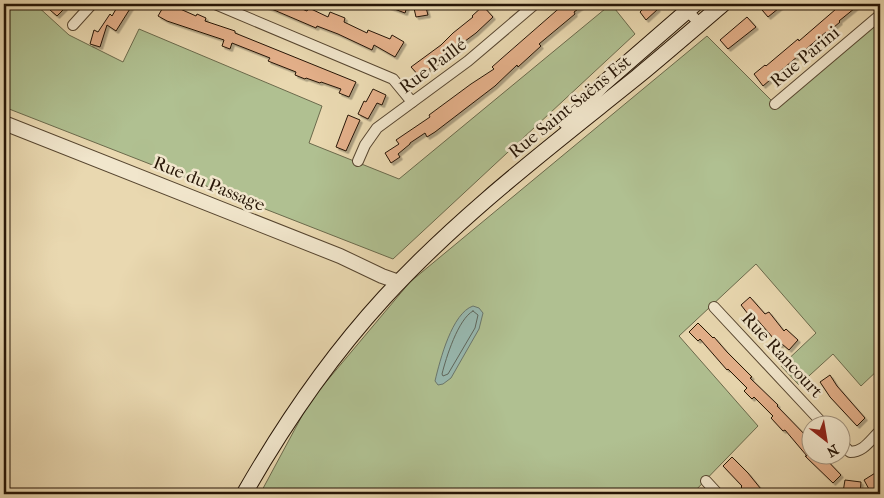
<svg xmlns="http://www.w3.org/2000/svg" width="884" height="498" font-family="'IM FELL French Canon',serif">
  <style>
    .green { fill: #b0c091; stroke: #6b6a4c }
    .water { fill: #98b9b1; stroke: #6a776d }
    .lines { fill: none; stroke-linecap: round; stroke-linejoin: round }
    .shore { stroke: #5f675c; stroke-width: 1 }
    .building { fill: #e4b08a; stroke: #261506; filter: url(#shadow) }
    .minor-casing { stroke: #574630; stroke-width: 12 }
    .tertiary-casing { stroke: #574630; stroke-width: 16 }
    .secondary-casing { stroke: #261506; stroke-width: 17 }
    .minor { stroke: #f1e6cc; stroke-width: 10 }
    .tertiary { stroke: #f1e6cc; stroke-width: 14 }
    .secondary { stroke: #f1e6cc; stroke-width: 15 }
    .labels { text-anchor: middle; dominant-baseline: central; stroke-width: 5; stroke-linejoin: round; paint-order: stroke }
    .street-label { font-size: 18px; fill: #261506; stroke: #f1e6cc }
  </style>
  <defs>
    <filter id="shadow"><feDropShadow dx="2.5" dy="2.5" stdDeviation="0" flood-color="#0004"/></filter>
  </defs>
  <rect width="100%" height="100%" fill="#e9d8b0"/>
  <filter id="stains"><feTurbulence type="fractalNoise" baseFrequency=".004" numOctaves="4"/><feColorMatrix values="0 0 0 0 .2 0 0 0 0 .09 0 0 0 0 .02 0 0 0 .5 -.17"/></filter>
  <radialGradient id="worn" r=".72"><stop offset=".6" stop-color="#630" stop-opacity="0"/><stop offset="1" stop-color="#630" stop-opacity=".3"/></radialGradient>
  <g class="green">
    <path d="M4,4H35L69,35L123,62L139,29L322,106L309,143L399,179L611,4L635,34L393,259L4,107Z"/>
    <path d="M880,15V368L861,386L833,354L799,385L781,366L816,333L756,264L679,336L758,426L692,494H260L310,401L410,282L707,36L775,104Z"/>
  </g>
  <path class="water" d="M473,306L479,308L483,313L479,329L451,378L443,384L438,385L435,381C440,360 452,313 473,306Z"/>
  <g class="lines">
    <path class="shore" d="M473,311L478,315L475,328L448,374L443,376L442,374C446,358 458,319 473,311Z"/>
  </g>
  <g class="building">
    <path d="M56,4H61L65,8L57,16L50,10Z"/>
    <path d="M119,4H133L116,31L107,25L100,47L90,44L94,30L98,32L110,14L112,16Z"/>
    <path d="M165,4H169L196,16L197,14L206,18L205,21L235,31V33L356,82L349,97L339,93L341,89L321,82L320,83L306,78L305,79L295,75L296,72L268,61L270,58L232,43L230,49L222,46L224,40L167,21L158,16Z"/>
    <path d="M260,4H290L307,11L309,8L328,17L330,12L345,18L344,22L367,33L368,30L390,39L392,35L404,42L395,57L374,45L372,50L338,34L317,26L316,28Z"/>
    <path d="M381,4H408L405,13Z"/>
    <path d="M413,4H425L428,15L416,17Z"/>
    <path d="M564,4H585L574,12L575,14L539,44L541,46L518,67L517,65L495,86L435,132L427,137L425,133L410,143V144L398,154L400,157L391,163L385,153L399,144L396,140L430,117L429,115L471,84L494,69L492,67L501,59Z"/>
    <path d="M637,4H654L658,9L646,20L640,12L642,10Z"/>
    <path d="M757,4H784L768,17Z"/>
    <path d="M831,4H860L839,21L840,22L827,33L826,32L763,86L754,74L765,65L766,66L798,39L799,41L836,9Z"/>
    <path d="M483,6L493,17L476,33L457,47L458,48L451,55L434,65L420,77L411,67L441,45L453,33L473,17L472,16Z"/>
    <path d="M747,17L756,27L728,49L720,40Z"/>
    <path d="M373,89L386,95L382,105L377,103L368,119L358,114L364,101L366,102Z"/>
    <path d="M348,115L360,120L346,151L336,147Z"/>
    <path d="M750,297L765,314L769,312L784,331L786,329L798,340L789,350L782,344L780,346L755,317L752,319L741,305Z"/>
    <path d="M698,323L713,338L714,337L727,352L752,377L750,378L778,405L777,406L812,442V456H823L841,475L833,483L805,456H807L785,430L783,431L771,418L773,416L754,397L752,399L744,391L747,388L728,369L727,370L700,339L698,341L689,332Z"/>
    <path d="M830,375L837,386L865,418L857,426L830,397L820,382Z"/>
    <path d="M732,457L748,473L765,494H748L741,487L742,486L723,466Z"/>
    <path d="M880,470V485L870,491L864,480Z"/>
    <path d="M845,480L861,482L860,494L843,492Z"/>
  </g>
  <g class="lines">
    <g class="minor-casing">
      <g id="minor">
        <path d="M215,4L393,79L412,102"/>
        <path d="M681,4L700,24"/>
        <path d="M73,25L92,4"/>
        <path d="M775,104L880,15"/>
        <path d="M358,161L365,145L377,128L468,61L535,4"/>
        <path d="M714,307L825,426"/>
        <path d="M842,444L850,452C864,452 870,440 880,431"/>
        <path d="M706,481L718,494"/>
      </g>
    </g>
    <g class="tertiary-casing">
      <path id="tertiary" d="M4,123L340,256L382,276L399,282"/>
    </g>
    <g class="secondary-casing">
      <g id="secondary">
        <path d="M566,122L603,84L695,4"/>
        <path d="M244,494C284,424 329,358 384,298C460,215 550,147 637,77C666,53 695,28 723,4"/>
      </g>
    </g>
    <use href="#minor" class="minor"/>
    <use href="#tertiary" class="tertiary"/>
    <use href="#secondary" class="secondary"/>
  </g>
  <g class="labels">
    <g class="street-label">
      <text transform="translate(805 57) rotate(-40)">Rue Parini</text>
      <text transform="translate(433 66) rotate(-37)">Rue Paillé</text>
      <text transform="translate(570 107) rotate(-39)">Rue Saint-Saëns Est</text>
      <text transform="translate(209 184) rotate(22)">Rue du Passage</text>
      <text transform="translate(782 355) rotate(47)">Rue Rancourt</text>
    </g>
  </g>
  <rect width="884" height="498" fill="none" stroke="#e9d8b0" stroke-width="20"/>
  <rect x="5" y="5" width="874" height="488" fill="none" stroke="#261506" stroke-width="2.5"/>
  <rect x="10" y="10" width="864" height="478" fill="none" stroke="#261506"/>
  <g transform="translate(826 440) rotate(149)"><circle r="24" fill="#f1e6cc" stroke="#a0927d"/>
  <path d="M0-4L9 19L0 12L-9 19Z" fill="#8f2418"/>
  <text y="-8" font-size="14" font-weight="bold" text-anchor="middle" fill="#261506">N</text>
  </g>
  <rect width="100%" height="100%" filter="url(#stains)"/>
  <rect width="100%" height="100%" fill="url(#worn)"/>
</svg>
